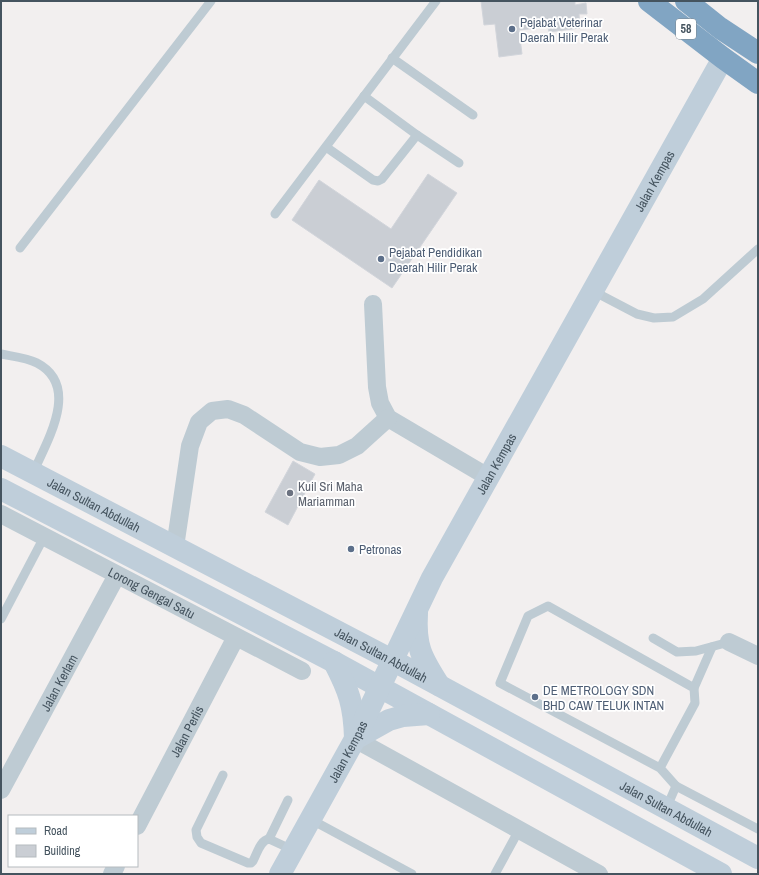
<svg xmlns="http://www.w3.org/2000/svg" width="759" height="875" font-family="'Archivo Narrow',sans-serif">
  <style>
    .building { fill: #caced4; stroke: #d2d5db }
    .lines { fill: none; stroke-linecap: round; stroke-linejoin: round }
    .lane { stroke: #becbd3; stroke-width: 9 }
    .street { stroke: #becbd3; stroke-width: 18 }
    .secondary { stroke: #bfceda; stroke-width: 22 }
    .highway { stroke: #81a5c3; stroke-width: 22 }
    .service-dot { fill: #5c6f8a; stroke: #fff; stroke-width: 1.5 }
    .worship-dot { fill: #6b7280; stroke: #fff; stroke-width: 1.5 }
    .labels { text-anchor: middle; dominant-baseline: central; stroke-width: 3.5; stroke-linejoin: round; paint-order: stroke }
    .shield { fill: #fff; stroke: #7d878f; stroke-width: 1 }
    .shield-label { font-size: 12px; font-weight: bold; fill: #45545f }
    .service-label { font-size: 13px; fill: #4e5e75; stroke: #fff; text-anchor: start }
    .street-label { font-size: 13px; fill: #45545f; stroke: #fff }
    .worship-label { font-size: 13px; fill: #5b616d; stroke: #fff; text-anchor: start }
  </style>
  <rect width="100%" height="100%" fill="#f2efef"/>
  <g class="building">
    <path d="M481,1H575V5L586,3L587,14H579L580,28L549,32L548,27L519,30L522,54L499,57L495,24L484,25Z"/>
    <path d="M428,174L457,193L392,288L292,220L319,180L391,229Z"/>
    <path d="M293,461L315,474L288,525L265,512Z"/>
  </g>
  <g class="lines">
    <g class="lane">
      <path d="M392,58L473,115"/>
      <path d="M364,96L417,135L459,163"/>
      <path d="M326,147L373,180L378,181L382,179L417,135"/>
      <path d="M275,214L436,1"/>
      <path d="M20,248L211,1"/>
      <path d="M593,291L637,314L654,318L673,317L703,299L758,249"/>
      <path d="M1,354C11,356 28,358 37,363C81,386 47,441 33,473"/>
      <path d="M1,619L44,537"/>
      <path d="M653,638L677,652L696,651L729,642"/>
      <path d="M694,688L712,647"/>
      <path d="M660,768L695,703L694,688L548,606L528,616L500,683L660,768L676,786"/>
      <path d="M223,775L196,830L197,837L201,843L248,863H251L253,861C257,854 260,840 269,839L293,850"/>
      <path d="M666,809L676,786L758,829"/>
      <path d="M310,819L412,874"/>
      <path d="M269,839L288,800"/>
      <path d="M495,874L519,830"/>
    </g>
    <g class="street">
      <path d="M373,304L377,387L380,403L388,418L488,477"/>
      <path id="s1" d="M1,514L302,671"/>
      <path d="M175,547L190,446L199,422L212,411L228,409L244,415L300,452L320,457L339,455L357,446L388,418"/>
      <path d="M729,642L758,656"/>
      <path d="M355,739L599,874"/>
      <path id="s2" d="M1,790L117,575"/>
      <path id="s3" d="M137,826L236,637"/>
      <path d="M112,874L116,866"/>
    </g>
    <g class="secondary">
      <path id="s4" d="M1,456L392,660L758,858"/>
      <path d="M1,489L334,662L721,874"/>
      <path d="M417,613C415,646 421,657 439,685"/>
      <path d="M334,662C349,691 354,705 355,738"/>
      <path d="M355,739L389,720L403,716L429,714"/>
      <path id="s5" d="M280,874L355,739L432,578L723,58"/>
    </g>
    <g class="highway">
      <path d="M649,1L723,58L758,83"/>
      <path d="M686,1L720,28L758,53"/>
    </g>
  </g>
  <g class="service-dot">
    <circle cx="512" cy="29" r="4"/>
    <circle cx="381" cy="259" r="4"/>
    <circle cx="351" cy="549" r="4"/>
    <circle cx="535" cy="697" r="4"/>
  </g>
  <circle class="worship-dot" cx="290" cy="493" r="4"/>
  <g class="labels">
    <rect class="shield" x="676" y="19" width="20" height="20" rx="3"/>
    <g class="shield-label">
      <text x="686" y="29">58</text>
    </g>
    <g class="service-label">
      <text x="520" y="22">Pejabat Veterinar<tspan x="520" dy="15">Daerah Hilir Perak</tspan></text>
      <text x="389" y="252">Pejabat Pendidikan<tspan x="389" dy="15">Daerah Hilir Perak</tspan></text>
      <text x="359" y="549">Petronas</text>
      <text x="543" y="690">DE METROLOGY SDN<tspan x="543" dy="15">BHD CAW TELUK INTAN</tspan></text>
    </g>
    <g class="street-label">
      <text stroke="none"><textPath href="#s5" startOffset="788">Jalan Kempas</textPath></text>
      <text stroke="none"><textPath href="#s5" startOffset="464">Jalan Kempas</textPath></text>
      <text stroke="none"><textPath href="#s4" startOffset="105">Jalan Sultan Abdullah</textPath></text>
      <text stroke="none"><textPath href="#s1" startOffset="170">Lorong Gengal Satu</textPath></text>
      <text stroke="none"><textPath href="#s4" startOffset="429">Jalan Sultan Abdullah</textPath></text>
      <text stroke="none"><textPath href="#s2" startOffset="122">Jalan Kerlam</textPath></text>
      <text stroke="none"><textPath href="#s3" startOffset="107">Jalan Perlis</textPath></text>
      <text stroke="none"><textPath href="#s5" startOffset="140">Jalan Kempas</textPath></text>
      <text stroke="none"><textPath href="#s4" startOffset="753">Jalan Sultan Abdullah</textPath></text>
    </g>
    <g class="worship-label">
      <text x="298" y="486">Kuil Sri Maha<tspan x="298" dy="15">Mariamman</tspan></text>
    </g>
  </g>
  <rect width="759" height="875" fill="none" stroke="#45545f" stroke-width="4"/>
  <rect x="8" y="815" width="130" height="52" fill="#ffffff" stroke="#b5bbbf"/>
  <rect x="16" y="828" width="20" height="6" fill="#bfceda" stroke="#b5bbbf"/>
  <text x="44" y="835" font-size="12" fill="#45545f">Road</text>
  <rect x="16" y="845" width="20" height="12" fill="#caced4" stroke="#b5bbbf"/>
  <text x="44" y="855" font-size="12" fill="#45545f">Building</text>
</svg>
